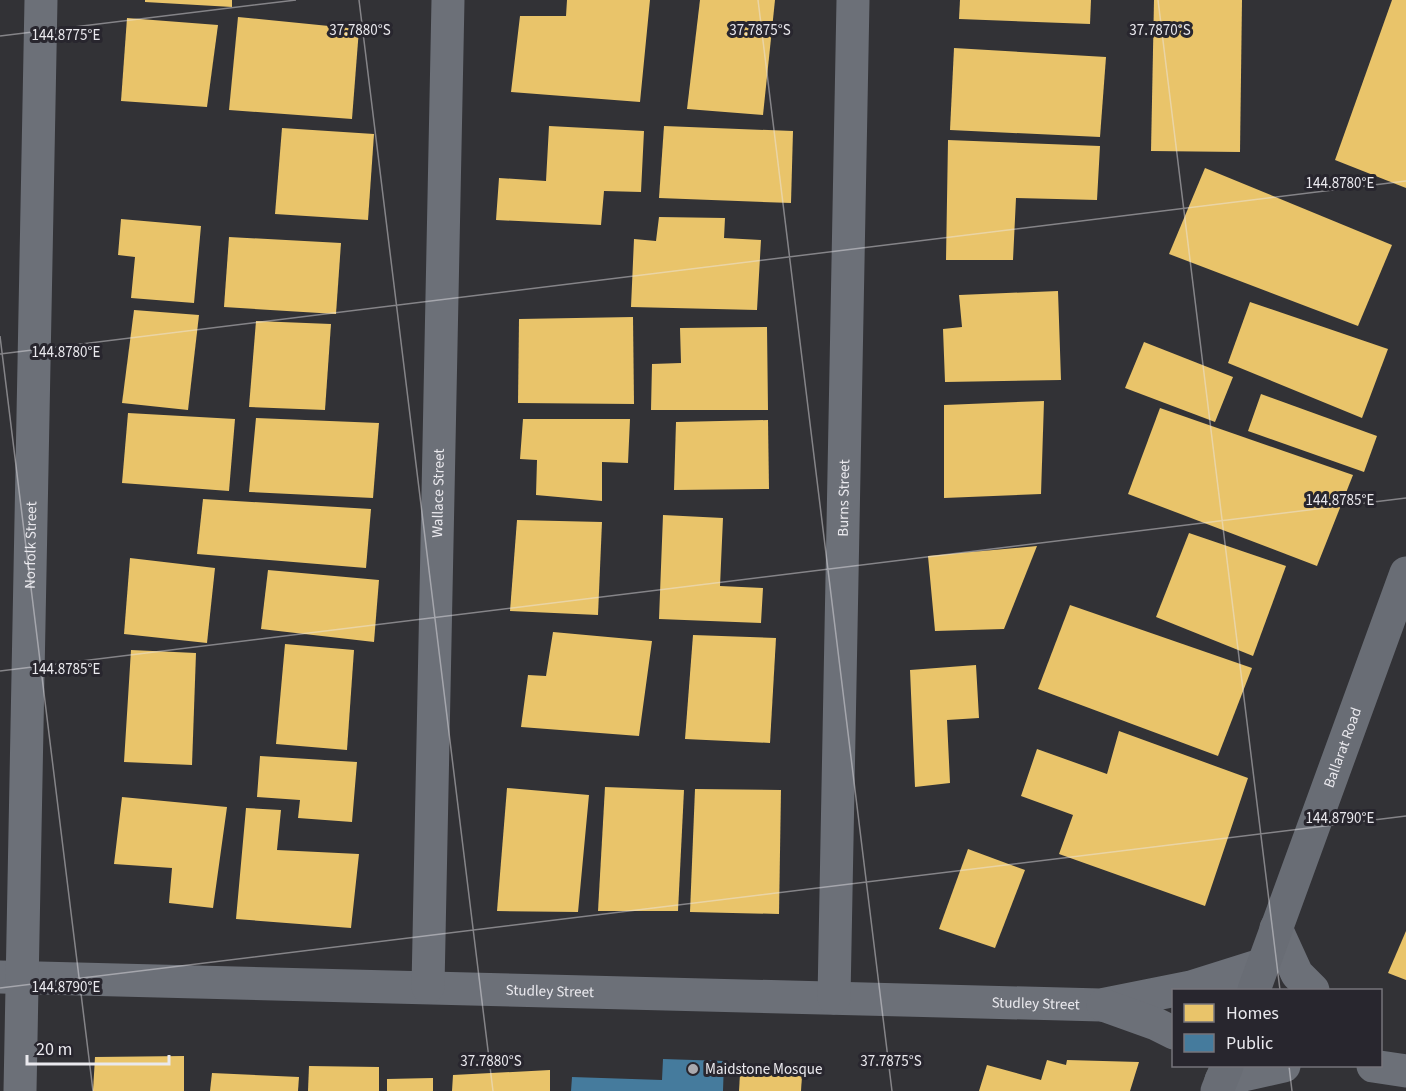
<svg xmlns="http://www.w3.org/2000/svg" width="1406" height="1091" font-family="'Source Sans 3',sans-serif">
  <style>
    .homes { fill: #e9c46a }
    .public { fill: #457b9d }
    .lines { fill: none; stroke-linecap: round; stroke-linejoin: round }
    .street { stroke: #6c7078; stroke-width: 33 }
    .highway { stroke: #696d75; stroke-width: 33 }
    .ticks { fill: none; stroke: #eae9ee; stroke-width: 1.5; stroke-opacity: 0.45 }
    .poi-dot { fill: #aaa9ae; stroke: #28262e; stroke-width: 2 }
    .labels { text-anchor: middle; dominant-baseline: central; stroke-width: 6; stroke-linejoin: round; paint-order: stroke }
    .street-label { font-size: 15px; fill: #eae9ee; stroke: #28262e }
    .poi-label { font-size: 15px; fill: #eae9ee; stroke: #28262e; text-anchor: start }
    .ticks-label { font-size: 15px; text-anchor: middle; fill: #eae9ee; stroke: #28262e; stroke-width: 6; stroke-linejoin: round; paint-order: stroke }
  </style>
  <rect width="100%" height="100%" fill="#323236"/>
  <g class="homes">
    <path d="M145,0H232V7L145,2Z"/>
    <path d="M567,0H650L640,102L511,92L520,16H566Z"/>
    <path d="M700,0H775L763,115L687,109Z"/>
    <path d="M960,0H1091L1090,24L959,19Z"/>
    <path d="M1154,0H1242L1240,152L1151,151Z"/>
    <path d="M1392,0H1406V188L1335,160Z"/>
    <path d="M238,17L359,29L352,119L229,110Z"/>
    <path d="M127,18L218,25L207,107L121,101Z"/>
    <path d="M954,48L1106,57L1100,137L950,130Z"/>
    <path d="M549,126L644,131L641,192L604,191L601,225L496,220L499,178L546,181Z"/>
    <path d="M664,126L793,131L791,203L659,198Z"/>
    <path d="M282,128L374,134L368,220L275,214Z"/>
    <path d="M948,140L1100,146L1097,200L1016,198L1013,260H946Z"/>
    <path d="M1205,168L1392,245L1358,326L1169,254Z"/>
    <path d="M659,217L725,218L724,238L761,240L757,310L631,307L634,239L656,241Z"/>
    <path d="M121,219L201,226L194,303L131,298L135,257L118,255Z"/>
    <path d="M229,237L341,243L336,314L224,307Z"/>
    <path d="M1058,291L1061,380L945,382L943,329L962,327L959,295Z"/>
    <path d="M1250,302L1388,349L1362,418L1228,363Z"/>
    <path d="M134,310L199,315L188,410L122,403Z"/>
    <path d="M633,317L634,404L518,403L519,319Z"/>
    <path d="M256,321L331,324L325,410L249,407Z"/>
    <path d="M767,327L768,410H651L652,364L681,363L680,328Z"/>
    <path d="M1144,342L1233,377L1215,422L1125,388Z"/>
    <path d="M1261,394L1377,436L1364,472L1248,431Z"/>
    <path d="M1044,401L1041,494L944,498V405Z"/>
    <path d="M1160,408L1353,475L1317,566L1128,494Z"/>
    <path d="M128,413L235,419L229,491L122,483Z"/>
    <path d="M256,418L379,423L373,498L249,492Z"/>
    <path d="M523,419H630L628,463L602,462V501L536,495L537,460L520,459Z"/>
    <path d="M768,420L769,489L674,490L676,422Z"/>
    <path d="M203,499L371,509L366,568L197,554Z"/>
    <path d="M663,515L723,518L720,586L763,588L761,623L659,619Z"/>
    <path d="M517,520L602,522L598,615L510,611Z"/>
    <path d="M1189,533L1286,566L1253,656L1156,617Z"/>
    <path d="M1037,546L1004,629L935,631L928,556Z"/>
    <path d="M130,558L215,568L207,643L124,634Z"/>
    <path d="M268,570L379,580L374,642L261,629Z"/>
    <path d="M1070,605L1252,668L1218,756L1038,689Z"/>
    <path d="M553,632L652,641L639,736L521,727L528,675L546,676Z"/>
    <path d="M693,635L776,638L770,743L685,739Z"/>
    <path d="M285,644L354,650L347,750L276,744Z"/>
    <path d="M131,650L196,653L192,765L124,762Z"/>
    <path d="M976,665L979,718L947,720L950,783L915,787L910,670Z"/>
    <path d="M1119,731L1248,778L1205,906L1059,854L1073,815L1021,796L1037,749L1107,774Z"/>
    <path d="M260,756L357,762L352,822L298,818L300,800L257,797Z"/>
    <path d="M605,787L684,790L678,911H598Z"/>
    <path d="M507,788L589,795L578,912L497,911Z"/>
    <path d="M695,789L781,790L779,914L690,912Z"/>
    <path d="M122,797L227,807L213,908L169,903L172,868L114,864Z"/>
    <path d="M246,808L281,810L277,850L359,854L351,928L236,919Z"/>
    <path d="M968,849L1025,870L995,948L939,929Z"/>
    <path d="M1406,931V980L1388,973Z"/>
    <path d="M184,1056V1091H93L95,1057Z"/>
    <path d="M1047,1060L1066,1065L1067,1060L1139,1062L1130,1091H979L987,1065L1041,1080Z"/>
    <path d="M309,1066L379,1067V1091H308Z"/>
    <path d="M550,1070V1091H452L453,1075Z"/>
    <path d="M212,1073L299,1077L298,1091H210Z"/>
    <path d="M740,1074L802,1076L801,1091H739Z"/>
    <path d="M433,1078V1091H387V1079Z"/>
  </g>
  <path class="public" d="M663,1059L724,1061L723,1091H571L572,1077L662,1080Z"/>
  <g class="lines">
    <g class="street">
      <path d="M1276,928L1297,974L1313,990"/>
      <path id="s1" d="M0,977L1101,1005L1191,987L1264,964"/>
      <path id="s2" d="M428,987L448,0"/>
      <path id="s3" d="M834,998L853,0"/>
      <path d="M1103,1005L1156,1024L1174,1033"/>
      <path d="M1373,1066L1406,1071"/>
      <path d="M1221,1080L1284,1066"/>
      <path id="s4" d="M20,1091L41,0"/>
    </g>
    <g class="highway">
      <path id="s5" d="M1254,990L1406,573"/>
      <path d="M1217,1091L1227,1066"/>
    </g>
  </g>
  <path class="ticks" d="M359,0L493,1091M758,0L892,1091M1158,0L1280,990M0,36L296,0M0,336L93,1091M0,354L1406,181M0,671L1406,498M0,988L1406,816M1289,1066L1292,1091"/>
  <circle class="poi-dot" cx="693" cy="1069" r="6"/>
  <g class="labels">
    <g class="street-label">
      <text stroke="none"><textPath href="#s2" startOffset="494">Wallace Street</textPath></text>
      <text stroke="none"><textPath href="#s3" startOffset="500">Burns Street</textPath></text>
      <text stroke="none"><textPath href="#s4" startOffset="546">Norfolk Street</textPath></text>
      <text stroke="none"><textPath href="#s5" startOffset="258">Ballarat Road</textPath></text>
      <text stroke="none"><textPath href="#s1" startOffset="550">Studley Street</textPath></text>
      <text stroke="none"><textPath href="#s1" startOffset="1036">Studley Street</textPath></text>
    </g>
    <g class="poi-label">
      <text x="705" y="1069">Maidstone Mosque</text>
    </g>
  </g>
  <g class="ticks-label">
    <text x="360" y="35">37.7880°S</text>
    <text x="760" y="35">37.7875°S</text>
    <text x="1160" y="35">37.7870°S</text>
    <text x="66" y="40">144.8775°E</text>
    <text x="1340" y="188">144.8780°E</text>
    <text x="66" y="357">144.8780°E</text>
    <text x="1340" y="505">144.8785°E</text>
    <text x="66" y="674">144.8785°E</text>
    <text x="1340" y="823">144.8790°E</text>
    <text x="66" y="992">144.8790°E</text>
    <text x="491" y="1066">37.7880°S</text>
    <text x="891" y="1066">37.7875°S</text>
  </g>
  <rect x="1172" y="989" width="210" height="78" fill="#28262e" stroke="#76747b" stroke-width="1.5"/>
  <rect x="1184" y="1004" width="30" height="18" fill="#e9c46a" stroke="#76747b" stroke-width="1.5"/>
  <text x="1226" y="1019" font-size="18" fill="#eae9ee">Homes</text>
  <rect x="1184" y="1034" width="30" height="18" fill="#457b9d" stroke="#76747b" stroke-width="1.5"/>
  <text x="1226" y="1049" font-size="18" fill="#eae9ee">Public</text>
  <path d="M27 1055v9h142v-9" fill="none" stroke="#eae9ee" stroke-width="3"/>
  <text x="36" y="1055" font-size="18" fill="#eae9ee" stroke="#28262e" stroke-width="4.5" paint-order="stroke">20 m</text>
</svg>
